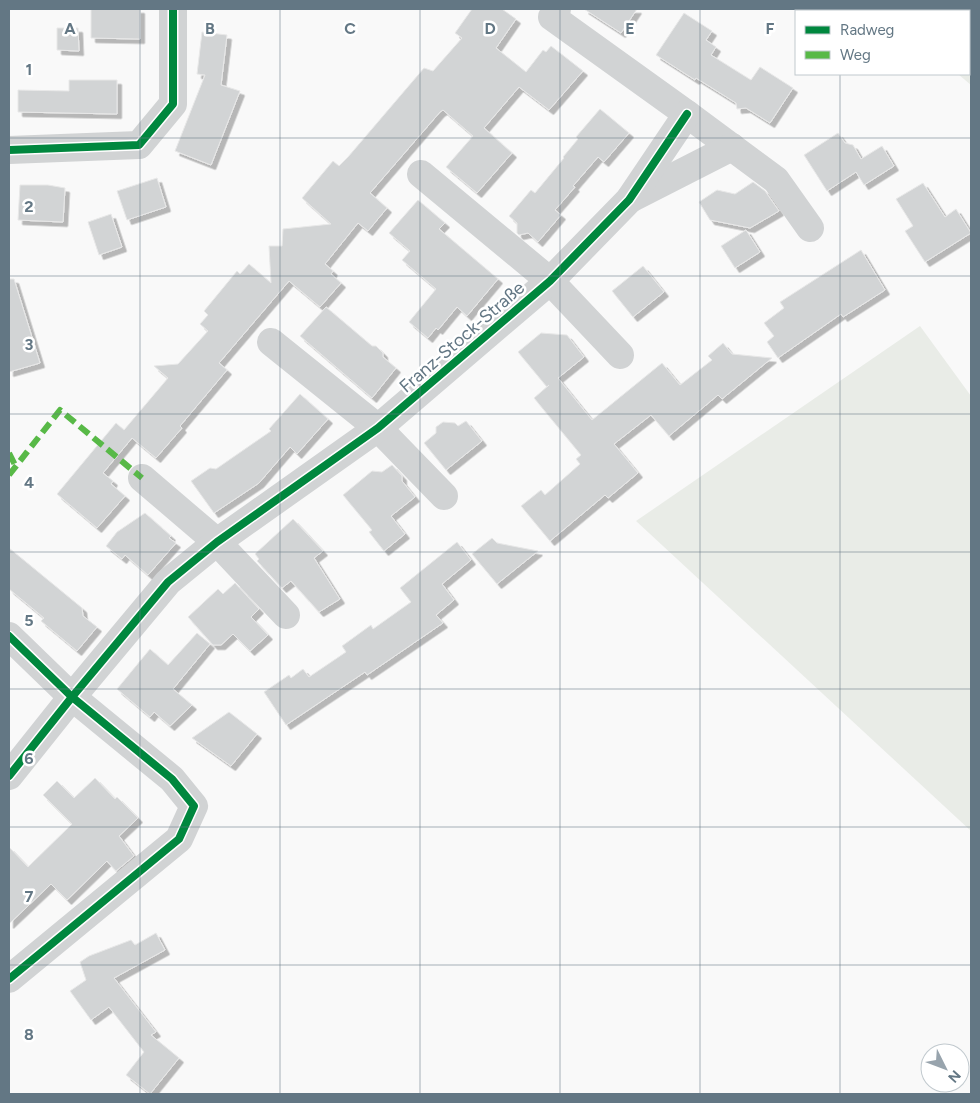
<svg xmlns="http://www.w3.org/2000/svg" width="980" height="1103" font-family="Figtree,sans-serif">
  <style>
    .green { fill: #e9ece7 }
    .building { fill: #d2d4d5; stroke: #e8e8e8; filter: url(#shadow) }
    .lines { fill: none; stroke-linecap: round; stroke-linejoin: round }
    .minor { stroke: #d1d3d4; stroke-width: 28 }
    .quiet { stroke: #58b947; stroke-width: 6; stroke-dasharray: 12 6; stroke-linecap: butt }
    .cycleway-casing { stroke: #fff; stroke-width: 11 }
    .cycleway { stroke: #00873e; stroke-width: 8 }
    .grid { fill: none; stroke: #637784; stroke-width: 1; stroke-opacity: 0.55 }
    .labels { text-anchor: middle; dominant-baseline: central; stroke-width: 5; stroke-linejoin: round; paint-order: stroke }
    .street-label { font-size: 18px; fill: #637784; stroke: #fff }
    .grid-label { font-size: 16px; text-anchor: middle; font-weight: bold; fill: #637784; stroke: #fff; stroke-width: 5; stroke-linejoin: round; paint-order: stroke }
  </style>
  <defs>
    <filter id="shadow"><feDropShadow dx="4.5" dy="4.5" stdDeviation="0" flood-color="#0004"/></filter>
  </defs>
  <rect width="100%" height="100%" fill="#f9f9f9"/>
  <g class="green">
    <path d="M884,9H971V85L958,74H969V11H887Z"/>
    <path d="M920,326L971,396V831L636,521Z"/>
  </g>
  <g class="building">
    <path d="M91,9H140V39L91,38Z"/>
    <path d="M472,9H502L516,19L496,48L526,72L543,50L546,52L551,46L583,71L549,110L519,87L484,128L512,153L477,193L446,167L473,136L443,110L440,112L370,193L387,208L368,231L358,223L325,264L333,271L331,274L341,283L320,307L289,281L219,363L227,370L180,426L182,428L156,458L132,438L103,473L113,481L111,484L125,496L97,528L57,494L116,423L124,430L168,378L154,366L178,364L208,331L200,324L208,315L204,311L237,271L240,274L249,264L271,283L269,246H282L283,229L331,224L302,198L333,161L339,166L348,157L424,68L433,71L462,38L455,33Z"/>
    <path d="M584,9H637L621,33Z"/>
    <path d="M684,13L712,31L706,40L716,47L711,55L751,80L760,67L793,88L770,123L746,108L737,109L736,103L696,78L695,80L656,55Z"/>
    <path d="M57,28H78L79,51L57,50Z"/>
    <path d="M202,32L227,35L221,85L240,91L211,165L175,151L205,75L197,74Z"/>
    <path d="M69,80H117V114L18,112V90L69,91Z"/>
    <path d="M600,109L629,133L604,162L598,157L573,186L575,187L555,210L561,215L538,242L528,233L519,235L517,233V223L509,216L531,190L535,193L564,158L563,157L578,139L576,137Z"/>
    <path d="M838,133L845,143L853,145L861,159L882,146L894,166L864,185L856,172L827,191L804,155Z"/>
    <path d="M157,178L166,207L127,220L117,191Z"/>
    <path d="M753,182L765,191L779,211L750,228L710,220L699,202L717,190L735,194Z"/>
    <path d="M923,183L945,217L956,209L971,233L925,262L905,231L913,226L896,199Z"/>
    <path d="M20,185H48L65,188L63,222L18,220Z"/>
    <path d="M418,200L445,223L439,229L498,279L467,316L457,307L438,330L436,328L428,338L409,322L436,289L402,260L410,251L389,233Z"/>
    <path d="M111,214L122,247L99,255L88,222Z"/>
    <path d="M746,230L760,252L735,268L721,246Z"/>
    <path d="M861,250L885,290L843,317L841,314L778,358L767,342L774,336L764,323L784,308L780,302Z"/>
    <path d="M643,266L664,292L633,317L612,291Z"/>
    <path d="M9,279H14L40,363L9,372Z"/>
    <path d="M326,307L372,346H376L383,353V357L396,368L372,398L300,336Z"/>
    <path d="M541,333L567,335L584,357L558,378L592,420L662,363L680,385L712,360L708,356L723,343L732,354L772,358L722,399L718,395L669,436L651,415L614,444L638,473L608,498L605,495L550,541L521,506L541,490L545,495L580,464L576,459L581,455L534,398L549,385L547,387L518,352Z"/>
    <path d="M300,394L328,419L297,454L290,447L259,483L214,513L191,481L210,468L216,469L271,431L269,429Z"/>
    <path d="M466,421L482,441L446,470L424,443L436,433V427L443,422L455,423L458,426Z"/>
    <path d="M392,465L402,476V481L415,497L391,516L405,534L384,551L369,532L372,530L343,495L372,471L382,472Z"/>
    <path d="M145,513L171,536L169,538L176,543L148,575L125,555L122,559L106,546L117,532Z"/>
    <path d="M293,519L323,551L314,558L340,599L319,612L291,581L282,588L257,561L259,559L255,554Z"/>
    <path d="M492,538L497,543L538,551L497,584L472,554Z"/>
    <path d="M457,542L471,560L442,584L454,600L436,615L443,623L367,675L365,672L286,725L264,692L289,675L291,678L303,669L309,677L346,652L342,646L371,625L373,629L411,602L400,588Z"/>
    <path d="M9,548L82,608L83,616L97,627L77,651L41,621L44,618L9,589Z"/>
    <path d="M235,583L259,609L251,617L268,635L250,651L233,634L221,645H213L188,617L218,589L223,594Z"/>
    <path d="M197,633L210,644L173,689L192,705L170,726L154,712L150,717L117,689L150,649L168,665Z"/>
    <path d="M229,712L257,734L231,766L192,738Z"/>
    <path d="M95,778L115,799L117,797L138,818L119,836L134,856L116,871L107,861L67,900L51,884L9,924V847L28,867L72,824L43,795L57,781L74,798Z"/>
    <path d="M156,933L165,950L114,978L156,1032L151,1035L179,1058L150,1094L126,1075L144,1052L109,1007L91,1020L70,991L86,980L80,962L89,956L131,940L135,945Z"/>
  </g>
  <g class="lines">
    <g class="minor">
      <path d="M557,9L552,17L687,114L776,180L810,228"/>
      <path d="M9,150L139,145L173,104V9"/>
      <path d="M421,174L550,281L620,355"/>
      <path d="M630,199L732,147"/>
      <path d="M271,342L378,428L444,496"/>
      <path d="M142,478L217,542L286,615"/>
      <path d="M9,636L72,697L172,779L194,806L179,839L9,979"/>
      <path d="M9,776L72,697L168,582L217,542L378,428L550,281L629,200L687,114"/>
    </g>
    <g class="quiet">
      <path d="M9,453L16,467"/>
      <path d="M9,475L60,410L142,478"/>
    </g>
    <g class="cycleway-casing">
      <g id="cycleway">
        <path d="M9,150L139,145L173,104V9"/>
        <path d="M9,636L72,697L172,779L194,806L179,839L9,979"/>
        <path d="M9,776L72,697L168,582L217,542L378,428L550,281L629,200L687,114"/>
      </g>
    </g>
    <use href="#cycleway" class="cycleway"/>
  </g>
  <path class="grid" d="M140,9V1094M280,9V1094M420,9V1094M560,9V1094M700,9V1094M840,9V11M840,74V1094M9,138H971M9,276H971M9,414H971M9,552H971M9,689H971M9,827H971M9,965H971"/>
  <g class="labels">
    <g class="street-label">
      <text transform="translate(462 337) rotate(-41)">Franz-Stock-Straße</text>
    </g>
  </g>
  <g class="grid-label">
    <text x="70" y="34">A</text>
    <text x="210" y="34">B</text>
    <text x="350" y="34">C</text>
    <text x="490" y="34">D</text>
    <text x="630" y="34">E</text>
    <text x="770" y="34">F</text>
    <text x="29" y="75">1</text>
    <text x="29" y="212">2</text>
    <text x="29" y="350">3</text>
    <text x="29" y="488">4</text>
    <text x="29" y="626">5</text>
    <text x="29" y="764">6</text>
    <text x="29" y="902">7</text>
    <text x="29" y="1040">8</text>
  </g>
  <rect width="980" height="1103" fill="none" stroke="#637784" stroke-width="20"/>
  <rect x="795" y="10" width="175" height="65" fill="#ffffff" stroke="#c1c9ce"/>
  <rect x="805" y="26" width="25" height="8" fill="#00873e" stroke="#c1c9ce"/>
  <text x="840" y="35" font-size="15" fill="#637784">Radweg</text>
  <rect x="805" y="51" width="25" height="8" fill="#58b947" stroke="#c1c9ce"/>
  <text x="840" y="60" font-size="15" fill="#637784">Weg</text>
  <g transform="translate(945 1068) rotate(132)"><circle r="24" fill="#ffffff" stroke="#c1c9ce"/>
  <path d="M0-4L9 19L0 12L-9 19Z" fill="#98a4ad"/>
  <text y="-8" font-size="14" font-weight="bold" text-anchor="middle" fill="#637784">N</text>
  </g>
</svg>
